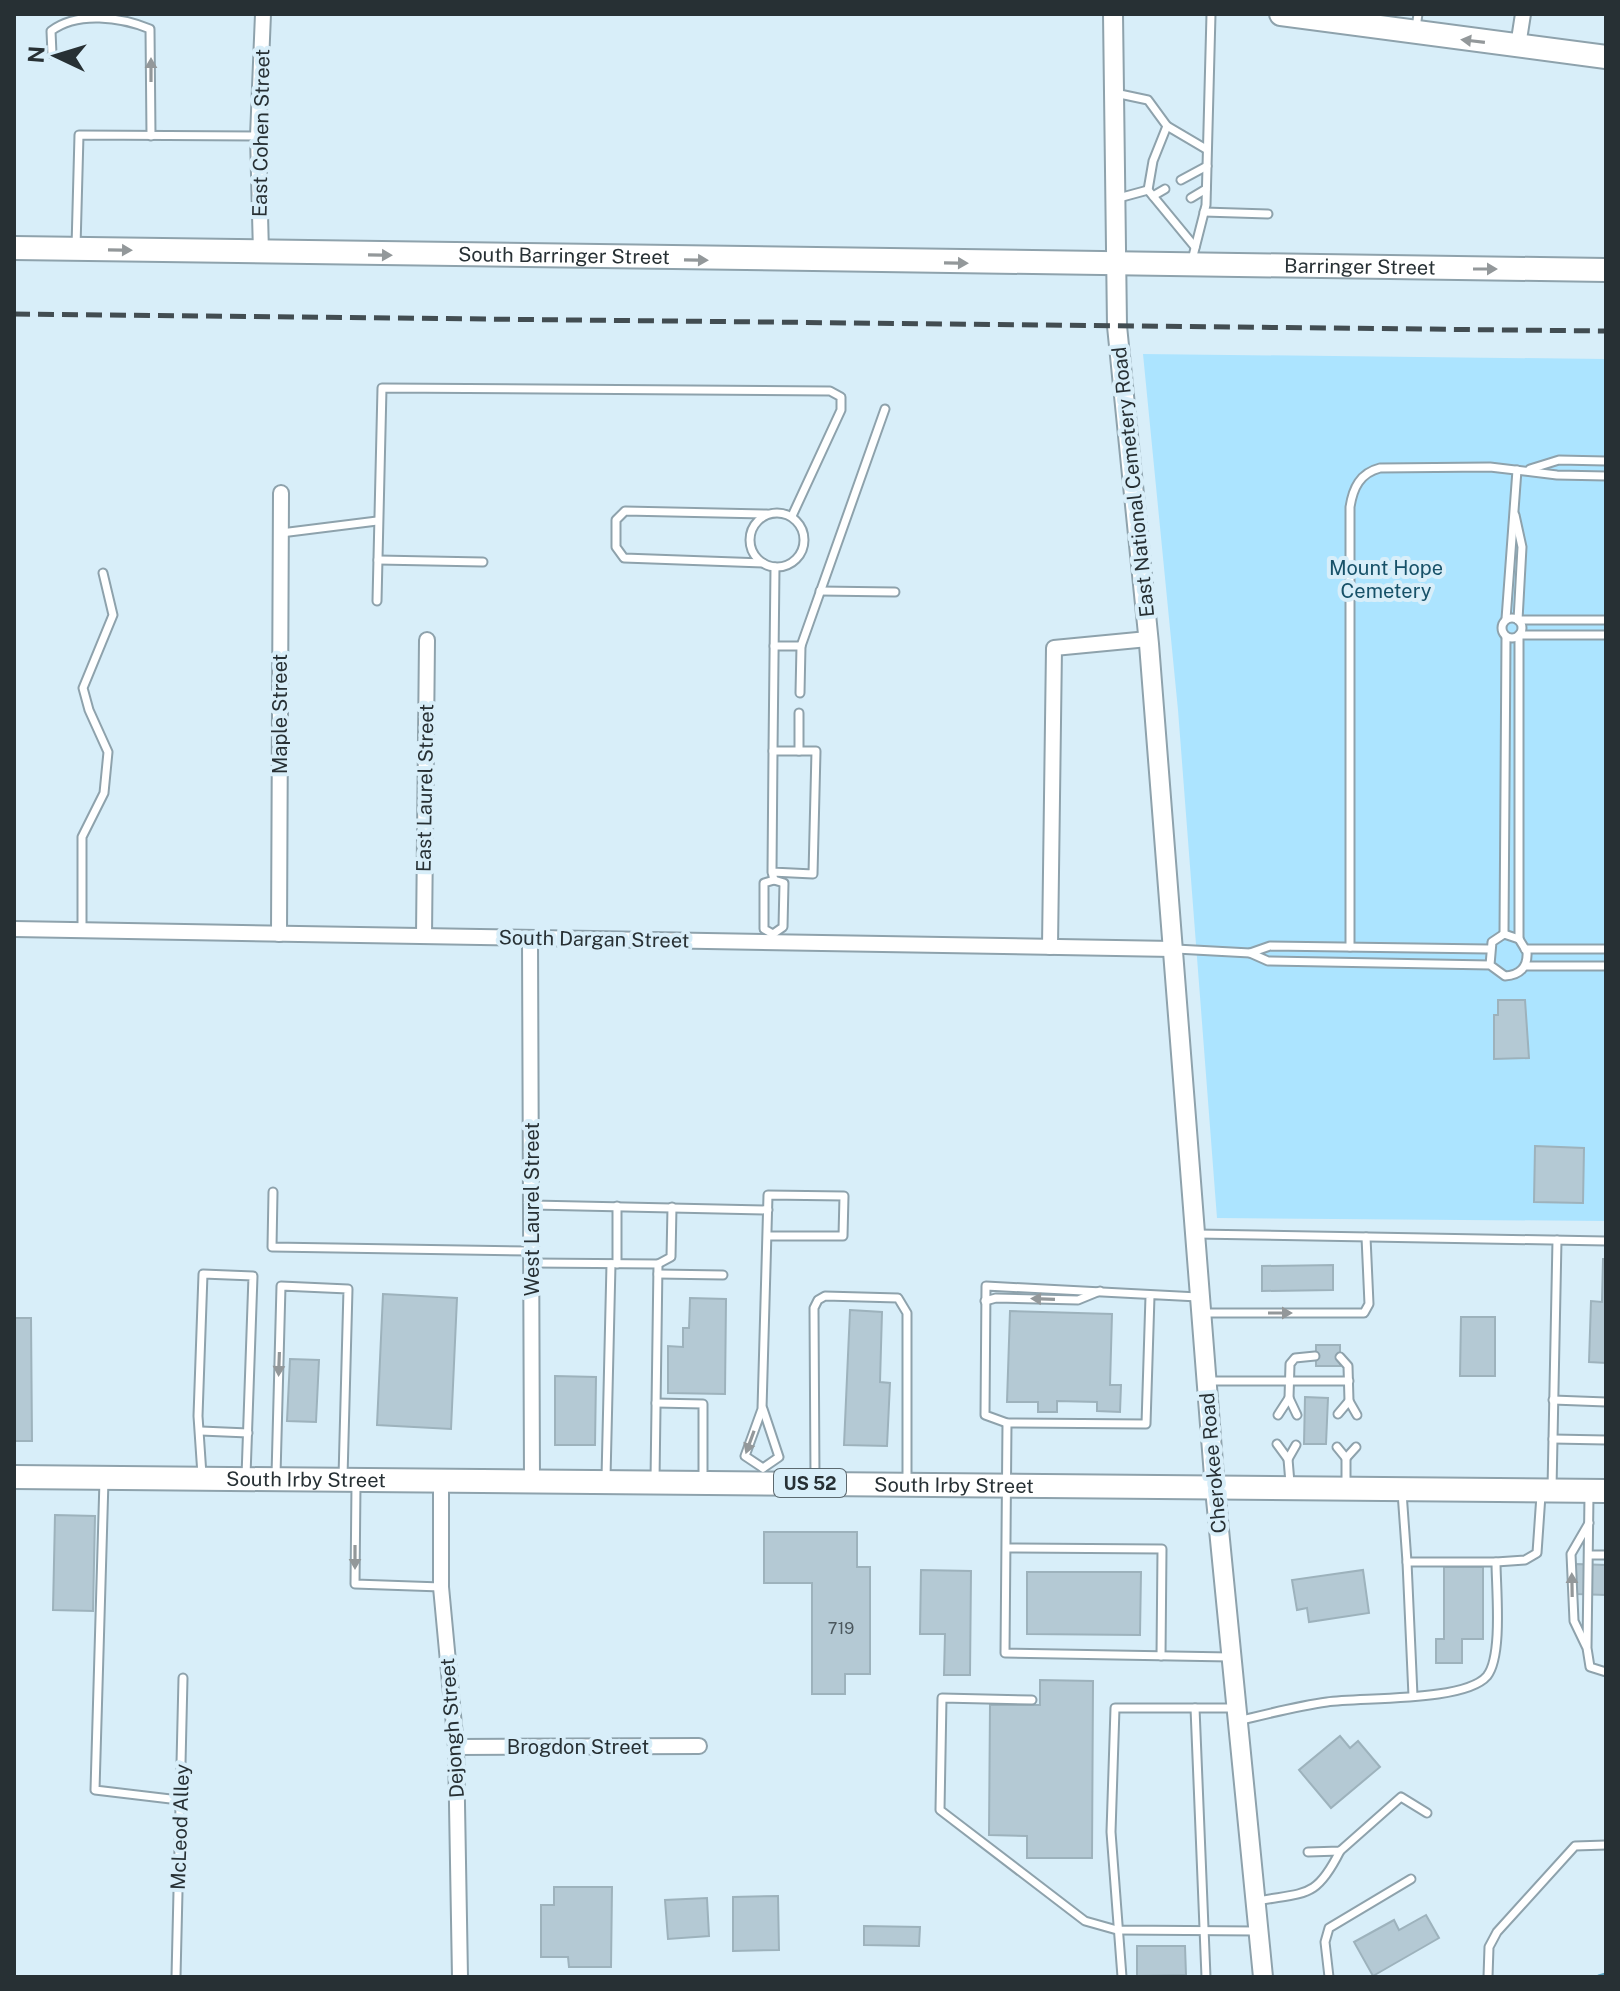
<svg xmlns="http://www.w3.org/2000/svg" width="1620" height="1991" font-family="'Public Sans',sans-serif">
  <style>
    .green { fill: #ace4ff }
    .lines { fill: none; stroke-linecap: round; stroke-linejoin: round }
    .stream { stroke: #589fbf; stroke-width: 5 }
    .building { fill: #b4c9d4; stroke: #9db2bc; stroke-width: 2 }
    .service-casing { stroke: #8ea2ac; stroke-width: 11 }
    .minor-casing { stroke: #8ea2ac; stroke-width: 18 }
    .tertiary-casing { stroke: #8ea2ac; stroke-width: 22 }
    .primary-casing { stroke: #8ea2ac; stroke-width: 26 }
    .trunk-casing { stroke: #8ea2ac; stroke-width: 26 }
    .service { stroke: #fff; stroke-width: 7 }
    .minor { stroke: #fff; stroke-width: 14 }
    .tertiary { stroke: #fff; stroke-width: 18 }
    .primary { stroke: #fff; stroke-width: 22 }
    .trunk { stroke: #fff; stroke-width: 22 }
    .rail { stroke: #424d52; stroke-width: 5; stroke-dasharray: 16 8; stroke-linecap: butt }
    .oneway { fill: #93989a }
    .labels { text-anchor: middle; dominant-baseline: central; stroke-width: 8; stroke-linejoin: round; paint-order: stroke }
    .number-label { font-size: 16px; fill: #4a565c }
    .shield { fill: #d8eef9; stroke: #5c696f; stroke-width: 2 }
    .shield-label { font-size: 18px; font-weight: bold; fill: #273034 }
    .street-label { font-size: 20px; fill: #273034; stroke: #d8eef9 }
    .park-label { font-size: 20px; fill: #175168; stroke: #d8eef9 }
  </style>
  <rect width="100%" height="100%" fill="#d8eef9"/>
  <path class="green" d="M1143,354L1606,359V1221L1217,1218L1178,710Z"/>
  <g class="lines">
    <path class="stream" d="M1599,1977L1606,1975"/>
  </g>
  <g class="building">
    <path d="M1498,1000H1525L1529,1058L1494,1059V1015H1498Z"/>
    <path d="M1535,1146L1584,1148L1583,1203L1534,1202Z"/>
    <path d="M1603,1259H1606V1363L1589,1362L1591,1301L1602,1302Z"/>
    <path d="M1333,1265V1290L1262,1291V1266Z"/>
    <path d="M383,1294L457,1298L451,1429L377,1425Z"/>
    <path d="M690,1298L726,1299L725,1394L668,1393V1346L683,1347V1328H689Z"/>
    <path d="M850,1310L882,1312L880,1382L890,1383L887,1446L844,1445Z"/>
    <path d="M1010,1311L1112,1314L1110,1385H1121L1120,1412L1097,1411V1402L1057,1401V1412H1038V1402H1007Z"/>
    <path d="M1461,1317H1495V1376H1460Z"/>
    <path d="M14,1318H31L32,1441H14Z"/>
    <rect x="1316" y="1345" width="24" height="21"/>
    <path d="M290,1359L319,1360L316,1422L287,1421Z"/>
    <path d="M555,1376L596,1377L595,1445H555Z"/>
    <path d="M1305,1397L1328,1398L1326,1444H1304Z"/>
    <path d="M55,1515L95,1516L93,1611L53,1610Z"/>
    <path d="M764,1532H857V1567H870V1674H845V1694H812V1583H764Z"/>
    <path d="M1576,1564L1606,1565V1595L1576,1594Z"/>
    <path d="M1444,1567H1483V1639H1462V1663H1436V1639H1444Z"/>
    <path d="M921,1570L971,1571L970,1675H944L945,1634H920Z"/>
    <path d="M1363,1570L1369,1613L1309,1622L1307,1608L1297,1610L1292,1580Z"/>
    <path d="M1027,1572H1141L1140,1635L1027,1634Z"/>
    <path d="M1040,1680L1093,1681L1092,1858H1027V1836L989,1835L990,1705H1040Z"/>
    <path d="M1340,1736L1350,1748L1358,1741L1380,1767L1331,1808L1299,1770Z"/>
    <path d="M554,1887H612L611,1967H569L568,1957H541V1905H554Z"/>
    <path d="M778,1896L779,1950L733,1951V1897Z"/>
    <path d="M707,1898L709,1936L668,1939L665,1900Z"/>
    <path d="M1426,1915L1439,1938L1373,1976L1354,1942L1394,1920L1399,1930Z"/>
    <path d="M864,1926L920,1927L919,1946L864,1945Z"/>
    <path d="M1137,1946H1185L1186,1975L1137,1976Z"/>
  </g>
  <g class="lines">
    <g class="service-casing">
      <g id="service">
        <path d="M1416,28L1418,14"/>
        <path d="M52,54L51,31C77,11 121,17 150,29L151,136"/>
        <path d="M1115,93L1148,100L1167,126L1153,161L1148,190"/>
        <path d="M1167,126L1206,149"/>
        <path d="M1181,180L1207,166"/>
        <path d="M1148,190L1195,247"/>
        <path d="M1153,196L1165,189"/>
        <path d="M1191,198L1206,189"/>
        <path d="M1115,199L1148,190"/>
        <path d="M1204,212L1268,214"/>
        <path d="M76,247L79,135L258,136"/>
        <path d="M1192,260L1206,205L1211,14"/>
        <path d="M1530,469L1559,460L1606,461"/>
        <circle cx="777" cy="540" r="27"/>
        <path d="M1515,515L1522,547L1518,620H1606"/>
        <path d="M281,533L377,521"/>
        <path d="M378,560L483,562"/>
        <path d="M763,563L624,558L616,547V520L625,511L767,514"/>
        <path d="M820,591L895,592"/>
        <path d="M377,601L382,388L830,391L841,397V410L792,516"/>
        <circle cx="1512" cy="628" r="10"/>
        <path d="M1506,619L1517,470"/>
        <path d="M774,646H801L800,693"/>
        <path d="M801,646L885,409"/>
        <path d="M773,751L775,567"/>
        <path d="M799,751V713"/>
        <path d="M772,872L813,874L816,751H773L772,872L774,880"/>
        <path d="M774,880L784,883L783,927L773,934L764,929V883Z"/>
        <path d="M82,930V837L104,793L108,752L89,710L83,688L113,615L103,573"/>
        <path d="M1504,934L1506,637"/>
        <path d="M1519,939V635H1606"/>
        <path d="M1350,947V507C1353,488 1360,473 1380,468L1490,467L1557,475L1606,476"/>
        <path d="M1176,949L1250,953"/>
        <path d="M1489,949L1270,946L1250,953L1268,961L1490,965L1505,976C1520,975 1528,967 1527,952L1519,939L1504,934L1492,942L1490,965"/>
        <path d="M1525,949H1606"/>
        <path d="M1525,966H1606"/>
        <path d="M273,1192L272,1247L530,1251"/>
        <path d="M533,1205L768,1210"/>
        <path d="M1196,1234L1606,1241"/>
        <path d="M532,1263L658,1264L655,1480"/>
        <path d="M617,1264V1206"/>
        <path d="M658,1264L671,1257L672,1207"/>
        <path d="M658,1274L723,1275"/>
        <path d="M1150,1296L1146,1424L1007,1423L985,1415L986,1286L1198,1297"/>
        <path d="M985,1301L996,1298L1078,1300L1100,1291"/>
        <path d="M1204,1313H1364L1369,1304L1366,1237"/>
        <path d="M1340,1357L1348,1366L1349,1401"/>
        <path d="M1208,1381H1349"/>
        <path d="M1289,1398L1290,1364L1295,1358L1315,1356"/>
        <path d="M1553,1400L1606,1402"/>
        <path d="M656,1403L703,1404V1479"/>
        <path d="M763,1409L779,1457L763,1468"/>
        <path d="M1338,1414L1349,1401L1357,1415"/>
        <path d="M1278,1415L1289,1398L1297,1415"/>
        <path d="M1007,1423L1005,1653L1230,1657"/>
        <path d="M201,1431L248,1433"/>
        <path d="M1553,1439L1606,1440"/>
        <path d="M1277,1444L1288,1459L1296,1445"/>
        <path d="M1337,1447L1346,1458L1356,1447"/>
        <path d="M1346,1458V1484"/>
        <path d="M1288,1459L1290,1483"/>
        <path d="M763,1468L745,1456L762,1409L768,1195L844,1196L843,1236H767"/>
        <path d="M202,1475L198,1416L203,1274L253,1276L246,1476"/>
        <path d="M276,1475L281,1286L348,1289L343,1477"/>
        <path d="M606,1478L611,1264"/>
        <path d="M815,1479L814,1308L818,1300L825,1296L898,1298L907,1313V1482"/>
        <path d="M104,1480L95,1790L179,1800"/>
        <path d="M356,1485L355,1584L441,1587"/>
        <path d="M1552,1489L1557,1240"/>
        <path d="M1589,1495L1587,1648L1590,1667L1606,1672"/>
        <path d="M1007,1548L1162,1549L1161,1656"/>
        <path d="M1590,1555H1606"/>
        <path d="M1407,1562L1413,1696"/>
        <path d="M1496,1562L1525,1560L1537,1553L1541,1495"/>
        <path d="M1586,1646L1574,1621L1571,1554L1589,1523"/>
        <path d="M1032,1700L942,1698L940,1810L1085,1921L1117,1930L1256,1931"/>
        <path d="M1195,1708L1206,1977"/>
        <path d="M1238,1721C1267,1714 1297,1706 1327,1702C1362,1697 1465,1702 1487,1676C1503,1656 1496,1588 1496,1562H1407L1402,1492"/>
        <path d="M1308,1852L1340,1851L1401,1797L1427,1813"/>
        <path d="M1257,1901C1306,1892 1316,1899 1340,1851"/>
        <path d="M176,1977L183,1678"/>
        <path d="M1122,1977L1111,1832L1115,1708H1234"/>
        <path d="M1329,1977L1325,1942L1329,1928L1411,1879"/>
        <path d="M1488,1977L1489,1947L1497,1932L1575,1846L1606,1845"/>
      </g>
    </g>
    <g class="minor-casing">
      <g id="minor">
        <path d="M1518,46L1523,14"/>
        <path d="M261,253L258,136L263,14"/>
        <path d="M14,929L1173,949"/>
        <path d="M279,934L281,493"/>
        <path d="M424,936L427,640"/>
        <path d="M530,938L532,1480"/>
        <path d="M1050,947L1054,648L1148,639"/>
        <path d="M441,1479V1587L456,1747L460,1977"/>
        <path d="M456,1747L699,1746"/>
      </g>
    </g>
    <g class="tertiary-casing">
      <path id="tertiary" d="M1113,14L1117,326L1149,644L1215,1489L1263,1977"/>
    </g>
    <g class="primary-casing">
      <g id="primary">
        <path id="s1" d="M14,1477L1606,1491"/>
      </g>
    </g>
    <g class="trunk-casing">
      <g id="trunk">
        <path d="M1281,14L1606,57"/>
        <path id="s2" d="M14,248L1606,270"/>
      </g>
    </g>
    <use href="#service" class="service"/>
    <use href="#minor" class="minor"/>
    <use href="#tertiary" class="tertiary"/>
    <use href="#primary" class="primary"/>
    <use href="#trunk" class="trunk"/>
    <path class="rail" d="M14,314L1606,331"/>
  </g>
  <defs><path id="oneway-solid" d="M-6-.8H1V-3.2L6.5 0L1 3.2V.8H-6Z" transform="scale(2)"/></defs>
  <g class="oneway">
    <use href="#oneway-solid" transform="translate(1473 41) rotate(-173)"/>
    <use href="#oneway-solid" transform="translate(151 70) rotate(-90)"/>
    <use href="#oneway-solid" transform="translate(120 250) rotate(1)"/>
    <use href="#oneway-solid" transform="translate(380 255) rotate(1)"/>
    <use href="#oneway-solid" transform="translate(696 260) rotate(1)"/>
    <use href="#oneway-solid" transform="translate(956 263) rotate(1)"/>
    <use href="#oneway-solid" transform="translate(1485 269)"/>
    <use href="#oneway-solid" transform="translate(1043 1299) rotate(-178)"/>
    <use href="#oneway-solid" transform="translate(1280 1313)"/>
    <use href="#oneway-solid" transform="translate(279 1364) rotate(92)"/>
    <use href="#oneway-solid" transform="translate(750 1442) rotate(110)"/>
    <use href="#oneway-solid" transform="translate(355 1557) rotate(90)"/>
    <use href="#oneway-solid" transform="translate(1572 1585) rotate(-91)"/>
  </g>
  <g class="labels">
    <g class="number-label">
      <text x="841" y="1628">719</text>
    </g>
    <rect class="shield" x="774" y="1469" width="72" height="28" rx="6"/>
    <g class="shield-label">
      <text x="810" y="1483">US 52</text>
    </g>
    <g class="street-label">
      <text transform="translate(261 133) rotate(-89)">East Cohen Street</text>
      <text stroke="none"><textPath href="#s2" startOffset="550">South Barringer Street</textPath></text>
      <text stroke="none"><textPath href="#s2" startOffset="1346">Barringer Street</textPath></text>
      <text transform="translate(1133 482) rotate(-96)">East National Cemetery Road</text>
      <text transform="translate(280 714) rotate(-90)">Maple Street</text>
      <text transform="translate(425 788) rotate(-89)">East Laurel Street</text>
      <text transform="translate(594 939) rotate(1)">South Dargan Street</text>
      <text transform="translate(532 1209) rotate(-90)">West Laurel Street</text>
      <text transform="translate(1213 1463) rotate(-95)">Cherokee Road</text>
      <text stroke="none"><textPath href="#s1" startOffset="292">South Irby Street</textPath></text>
      <text stroke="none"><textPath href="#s1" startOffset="940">South Irby Street</textPath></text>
      <text transform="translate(452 1728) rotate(-94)">Dejongh Street</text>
      <text x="578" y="1747">Brogdon Street</text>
      <text transform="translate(180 1827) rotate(-88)">McLeod Alley</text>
    </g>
    <g class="park-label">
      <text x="1386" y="568">Mount Hope<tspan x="1386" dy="23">Cemetery</tspan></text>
    </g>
  </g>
  <rect width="1620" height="1991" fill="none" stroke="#273034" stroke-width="32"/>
  <g transform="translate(56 56) rotate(274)" stroke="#d8eef9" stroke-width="6" paint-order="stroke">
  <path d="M0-6L14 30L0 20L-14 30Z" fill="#273034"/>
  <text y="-12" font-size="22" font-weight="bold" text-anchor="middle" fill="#273034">N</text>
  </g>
</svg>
